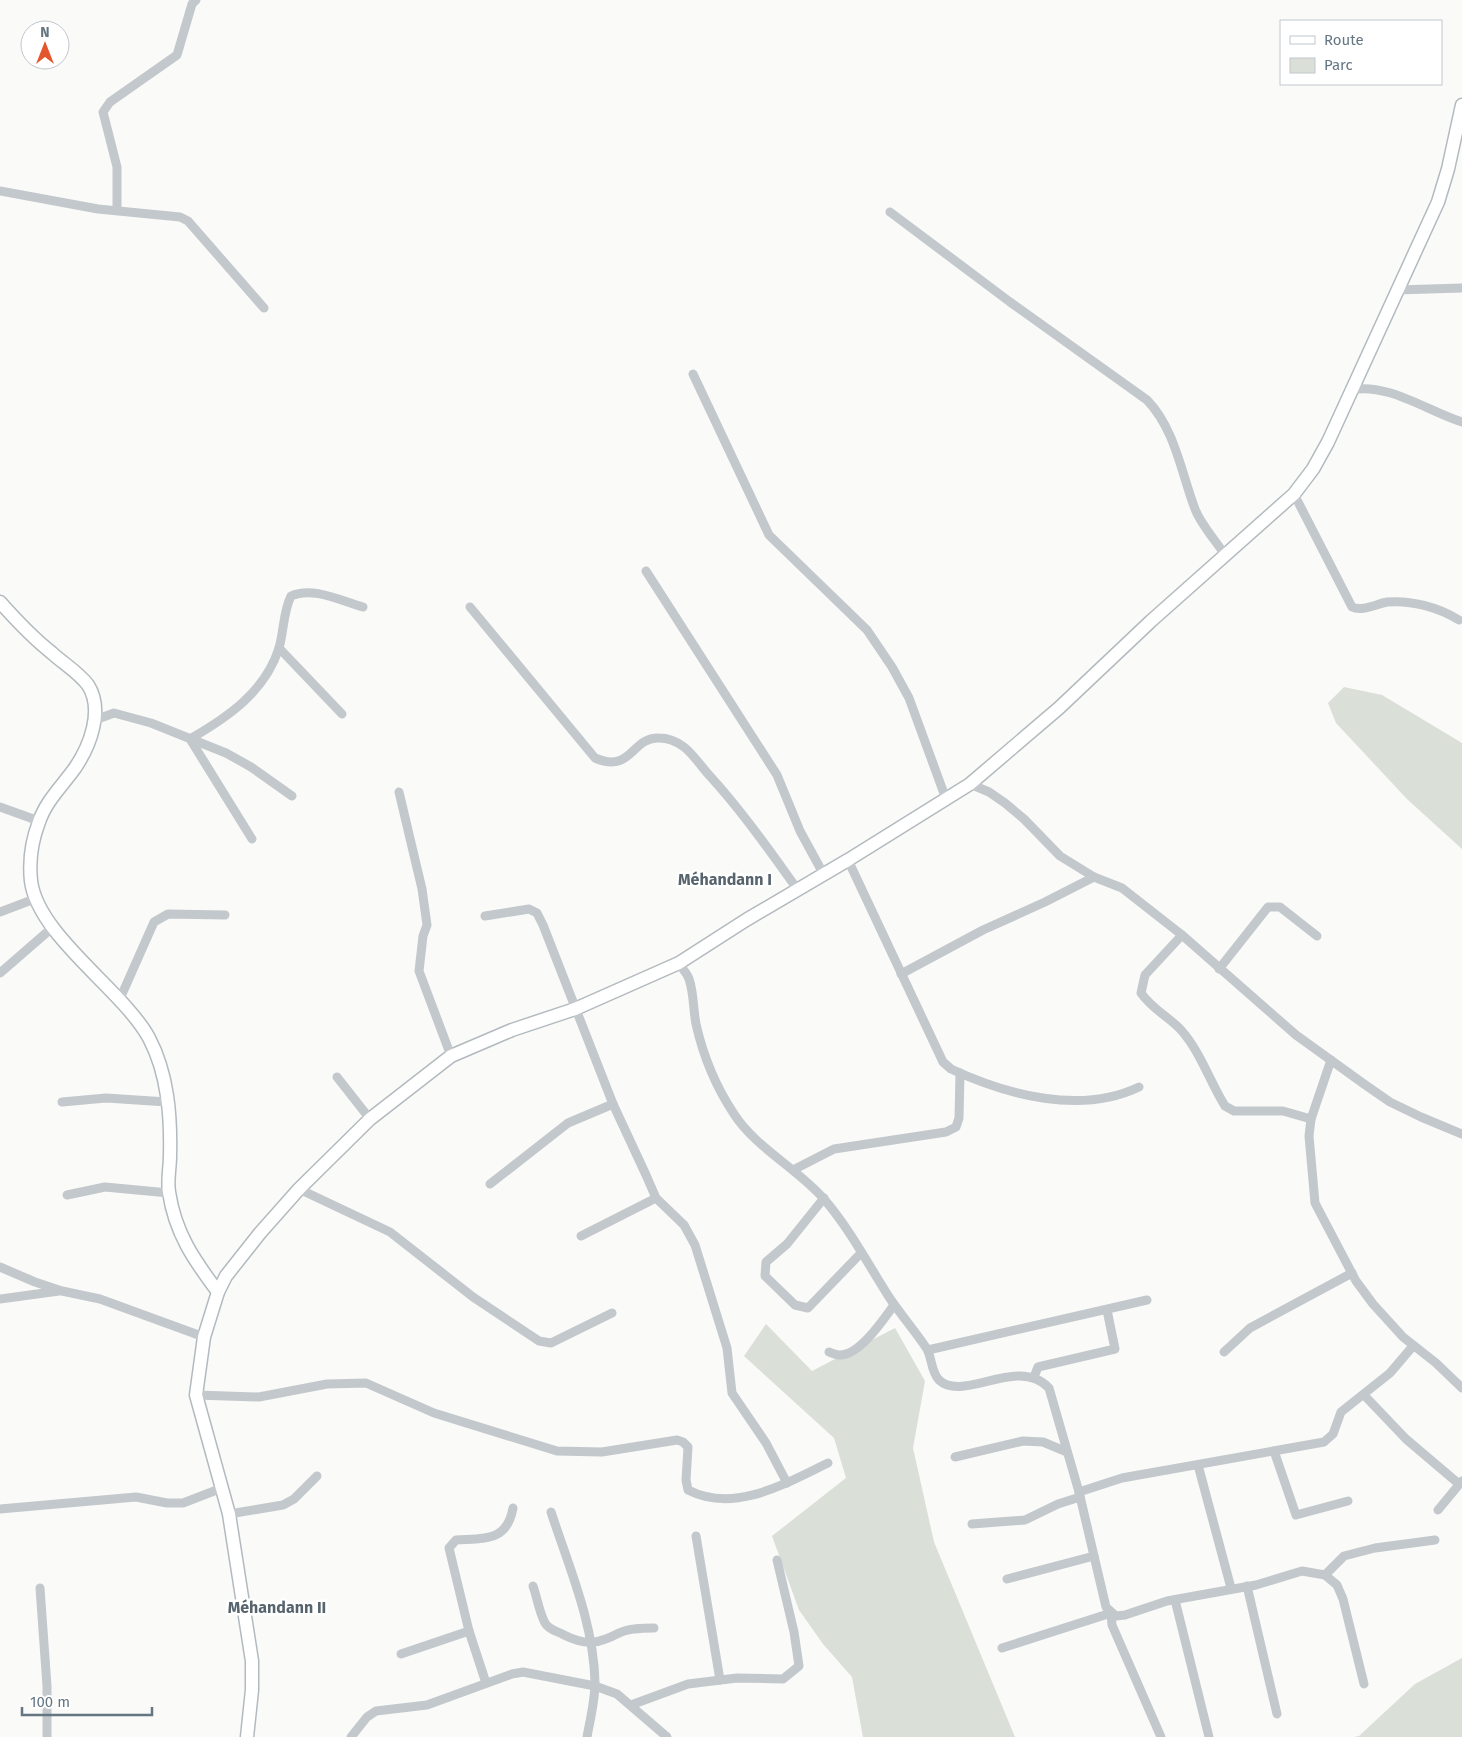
<svg xmlns="http://www.w3.org/2000/svg" width="1462" height="1737" font-family="'Fira Sans',sans-serif">
  <style>
    .green { fill: #dadfd7 }
    .lines { fill: none; stroke-linecap: round; stroke-linejoin: round }
    .secondary-casing { stroke: #b3babf; stroke-width: 15 }
    .street { stroke: #c3c8cc; stroke-width: 9 }
    .secondary { stroke: #fff; stroke-width: 12 }
    .labels { text-anchor: middle; dominant-baseline: central; stroke-width: 5; stroke-linejoin: round; paint-order: stroke }
    .quarter-label { font-size: 16px; font-weight: bold; fill: #57646e; stroke: #fff }
  </style>
  <rect width="100%" height="100%" fill="#fafaf8"/>
  <g class="green">
    <path d="M1344,687L1382,695L1462,743V849L1407,799L1336,723L1328,703Z"/>
    <path d="M766,1324L812,1371L895,1328L925,1381L913,1448L934,1542L1015,1737H863L852,1677L823,1644L799,1610L772,1536L846,1478L834,1438L744,1356Z"/>
    <path d="M1462,1658V1737H1354L1359,1736L1415,1684Z"/>
  </g>
  <g class="lines">
    <g class="secondary-casing">
      <g id="secondary">
        <path d="M0,602C16,620 33,638 52,653C64,664 78,672 88,685C104,710 90,746 75,768C62,786 46,801 39,822C32,840 29,862 31,881C38,936 123,990 149,1038C168,1074 171,1116 170,1156C170,1168 167,1180 169,1192C175,1233 194,1260 218,1292"/>
        <path d="M247,1737L252,1690V1661L229,1514L196,1395L204,1337L218,1292L226,1276L260,1233L299,1189L370,1119L451,1056L512,1030L575,1009L679,963L746,920L848,860L970,784L1059,708L1151,621L1294,494L1313,469L1328,442L1438,202L1448,169L1462,105"/>
      </g>
    </g>
    <g class="street">
      <path d="M0,191L98,209L180,217L188,221L264,308"/>
      <path d="M117,210V167L103,112L110,102L177,55L192,4L196,0"/>
      <path d="M890,212L1010,302L1147,400C1175,429 1181,472 1195,509C1201,525 1216,541 1225,555"/>
      <path d="M1397,290L1462,288"/>
      <path d="M693,374L769,535L867,630L892,667L909,698L946,799"/>
      <path d="M1350,390C1388,382 1427,411 1462,422"/>
      <path d="M1294,494L1352,607C1362,612 1376,604 1387,602C1411,600 1438,607 1459,620"/>
      <path d="M646,571L777,775L800,831L824,875"/>
      <path d="M470,607L595,758C632,774 631,737 659,738C668,738 676,741 684,747C693,754 701,766 709,775C742,811 769,850 798,890"/>
      <path d="M279,648L342,714"/>
      <path d="M95,720L114,713L151,723L226,753L251,767L292,796"/>
      <path d="M970,784L989,792L1005,803L1024,819L1060,856L1094,877L1122,888L1182,935L1296,1035L1364,1084L1390,1102L1421,1117L1462,1134"/>
      <path d="M399,792L422,889L427,925L423,936L419,971L451,1056"/>
      <path d="M0,807L39,821"/>
      <path d="M252,839L190,739C228,717 265,692 279,648C284,631 283,612 291,596C313,586 341,601 363,607"/>
      <path d="M848,860L943,1062L951,1069C1007,1095 1081,1115 1139,1087"/>
      <path d="M0,912L37,898"/>
      <path d="M485,916L529,909L537,913L543,925L613,1104L646,1175L656,1198L684,1225L695,1245L727,1348L732,1393L766,1443L787,1483"/>
      <path d="M1182,935L1145,975L1141,993C1152,1009 1169,1017 1181,1030C1200,1051 1210,1082 1225,1106L1234,1111H1283L1311,1119"/>
      <path d="M679,963C682,969 687,973 689,979C694,993 693,1009 696,1024C703,1055 716,1087 734,1114C755,1147 798,1169 824,1199C849,1228 868,1264 889,1297C901,1315 915,1331 927,1349C932,1358 931,1372 939,1380C963,1403 1018,1355 1049,1388L1079,1492L1106,1607L1116,1616L1125,1615L1167,1601L1256,1585L1302,1571L1325,1575L1337,1585L1343,1599L1364,1684"/>
      <path d="M1219,969L1268,907H1280L1317,936"/>
      <path d="M0,973L53,927"/>
      <path d="M901,974L983,930L1045,902L1094,877"/>
      <path d="M119,1001L154,922L168,914L225,915"/>
      <path d="M1331,1060L1311,1119L1309,1136L1315,1203L1356,1281L1373,1304L1403,1337L1436,1363L1462,1388"/>
      <path d="M337,1077L370,1119"/>
      <path d="M62,1102L106,1098L167,1102"/>
      <path d="M793,1170L834,1149L946,1132L956,1127L959,1118L960,1073"/>
      <path d="M490,1184L568,1123L613,1104"/>
      <path d="M299,1189L390,1232L473,1297L539,1341L551,1343L612,1313"/>
      <path d="M67,1195L105,1187L169,1193"/>
      <path d="M824,1198L787,1244L766,1262L765,1276L795,1305L808,1308L861,1253"/>
      <path d="M581,1236L656,1198"/>
      <path d="M0,1267L35,1282L62,1291L100,1299L204,1337"/>
      <path d="M0,1299L59,1291"/>
      <path d="M928,1350L1147,1300"/>
      <path d="M829,1352C832,1353 837,1355 840,1355C860,1355 883,1320 894,1305"/>
      <path d="M1224,1352L1250,1328L1352,1273"/>
      <path d="M1034,1377L1038,1367L1115,1349L1107,1310"/>
      <path d="M196,1395L259,1397L327,1384L366,1383L434,1413L557,1451L602,1452L677,1440L683,1442L688,1447L686,1480L688,1490C735,1514 786,1483 828,1463"/>
      <path d="M1364,1395L1406,1439L1459,1484"/>
      <path d="M1274,1451L1296,1515L1348,1501"/>
      <path d="M955,1457L1023,1441L1043,1442L1067,1452"/>
      <path d="M1198,1465L1231,1588"/>
      <path d="M1079,1492L1122,1478L1324,1442L1333,1434L1341,1412L1390,1373L1413,1346"/>
      <path d="M0,1509L136,1497L167,1503H183L222,1488"/>
      <path d="M1438,1510L1462,1481"/>
      <path d="M551,1512C569,1567 594,1624 595,1683C595,1701 590,1720 587,1737"/>
      <path d="M229,1514L283,1505L294,1499L317,1476"/>
      <path d="M972,1524L1025,1520L1058,1504L1080,1497"/>
      <path d="M696,1536L720,1680"/>
      <path d="M1325,1575L1344,1556L1375,1548L1435,1540"/>
      <path d="M1007,1579L1094,1556"/>
      <path d="M533,1586C537,1597 539,1612 545,1623C549,1630 557,1631 564,1635C586,1646 598,1644 619,1633C629,1628 643,1628 654,1628"/>
      <path d="M1247,1586L1277,1714"/>
      <path d="M40,1588L47,1686V1737"/>
      <path d="M1175,1600L1209,1737"/>
      <path d="M1002,1648L1111,1613L1112,1625L1161,1737"/>
      <path d="M401,1654L469,1631"/>
      <path d="M486,1683L469,1631L449,1548L456,1540C484,1538 507,1542 513,1508"/>
      <path d="M631,1705L688,1684L737,1678L783,1679L799,1666L794,1632L777,1560"/>
      <path d="M351,1737L367,1717L376,1711L427,1705L512,1674L523,1672L595,1686L617,1694L667,1737"/>
    </g>
    <use href="#secondary" class="secondary"/>
  </g>
  <g class="labels">
    <g class="quarter-label">
      <text x="725" y="879">Méhandann I</text>
      <text x="277" y="1607">Méhandann II</text>
    </g>
  </g>
  <rect x="1280" y="20" width="162" height="65" fill="#ffffff" stroke="#c1c8cd"/>
  <rect x="1290" y="36" width="25" height="8" fill="#ffffff" stroke="#c1c8cd"/>
  <text x="1324" y="45" font-size="15" fill="#657683">Route</text>
  <rect x="1290" y="58" width="25" height="15" fill="#dadfd7" stroke="#c1c8cd"/>
  <text x="1324" y="70" font-size="15" fill="#657683">Parc</text>
  <g transform="translate(45 45)"><circle r="24" fill="#ffffff" stroke="#c1c8cd"/>
  <path d="M0-4L9 19L0 12L-9 19Z" fill="#e4572e"/>
  <text y="-8" font-size="14" font-weight="bold" text-anchor="middle" fill="#657683">N</text>
  </g>
  <path d="M22 1707v8h130v-8" fill="none" stroke="#657683" stroke-width="2.5"/>
  <text x="30" y="1707" font-size="15" fill="#657683" stroke="#ffffff" stroke-width="4" paint-order="stroke">100 m</text>
</svg>
